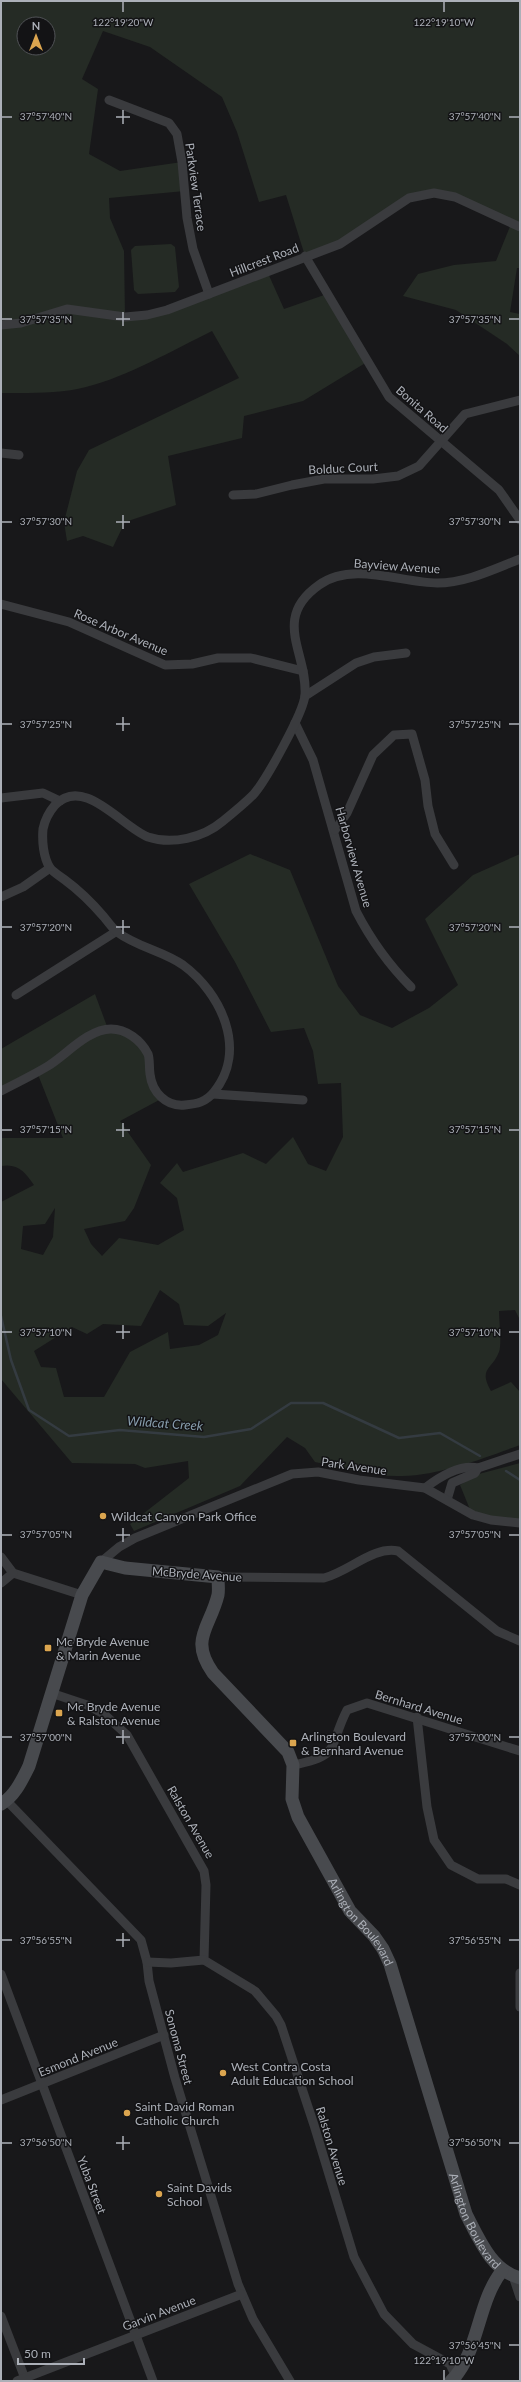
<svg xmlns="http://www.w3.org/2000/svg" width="521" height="2382" font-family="Lato,sans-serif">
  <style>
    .green { fill: #252b25; fill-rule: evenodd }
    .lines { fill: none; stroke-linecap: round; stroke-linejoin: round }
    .stream { stroke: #343b41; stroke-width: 2.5 }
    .street { stroke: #3a3b3e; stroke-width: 9 }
    .secondary { stroke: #484a4e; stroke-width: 13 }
    .ticks { fill: none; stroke: #acb0b8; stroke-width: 1.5 }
    .poi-dot { fill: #dba54f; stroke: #131315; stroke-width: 1.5 }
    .labels { text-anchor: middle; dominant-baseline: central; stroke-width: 3; stroke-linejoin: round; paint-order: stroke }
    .street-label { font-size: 12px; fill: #acb0b8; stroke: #131315 }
    .poi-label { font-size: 12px; fill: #acb0b8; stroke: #131315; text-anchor: start }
    .water-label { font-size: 13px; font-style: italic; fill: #889eae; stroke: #131315 }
    .ticks-label { font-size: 10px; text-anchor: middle; fill: #acb0b8; stroke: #131315; stroke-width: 3; stroke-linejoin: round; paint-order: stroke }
  </style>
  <rect width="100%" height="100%" fill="#18181a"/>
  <g class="green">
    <path d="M1,1H520V268H517L510,312L520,314V356L507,344L456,310L403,296L418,274L454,265L496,261L511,224L455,197L409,198L340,244L305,256L286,195L259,202L237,132L222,97L150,47L103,31L82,79L98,89L89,154L120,171L182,162L185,191L109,198L110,218L124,251L125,317L147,315L267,271L284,309L327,294L367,362L303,401L244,416L242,438L168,456L176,505L125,522L113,547L83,536L67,541L64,522L77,471L89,450L239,378L212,331C173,350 129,376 86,387C61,394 27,393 1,393ZM24,24H48V48H24Z"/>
    <path d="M171,244L175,247L179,287L175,292L138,294L134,290L131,250L135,246Z"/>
    <path d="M250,854L290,870L338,986L360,1015L392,1028L429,1008L458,985L425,919L473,875L520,854V1320L515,1310L499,1311C499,1321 502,1344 499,1352C492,1370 478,1368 491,1391L511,1382L520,1392V1445C484,1458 441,1475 402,1476C373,1477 344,1468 315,1462L305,1448L287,1437L240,1486L134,1531L130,1524L189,1478L188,1461L145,1468L135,1464L72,1463L1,1379V1202L34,1185C25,1172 18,1163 1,1166V1138H63L37,1072L1,1091V1049L95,994L108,1029L130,1033L148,1054L161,1099L120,1121L151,1165L134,1208L125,1221L84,1229L91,1244L102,1256L119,1238L158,1245L184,1230L177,1198L160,1183L177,1163L183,1172L243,1153L266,1164L293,1137L308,1164L326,1171L343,1137L341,1083L318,1084L313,1051L304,1028L271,1032L235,962L189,884ZM55,1208L53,1237L43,1255L21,1249L23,1226L45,1224ZM160,1290L179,1304L184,1325L208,1326L226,1313L218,1335L199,1345L170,1349L168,1332L130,1352L104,1397H64L56,1368L41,1367L34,1351L72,1327L87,1334L103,1324L141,1326Z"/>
    <path d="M520,1463V1527L473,1517L460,1485L475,1475Z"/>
  </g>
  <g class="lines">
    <g class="stream">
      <path d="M1,1316L11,1360L29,1410L69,1436L120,1430L204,1437L251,1429L291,1403H323L399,1438L440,1433L480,1456"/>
      <path d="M506,1471L520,1480"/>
    </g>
    <g class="street">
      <path d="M109,100L169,123L177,134L182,162L187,218L193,249L209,294"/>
      <path d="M305,256L389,397L499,490L520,520"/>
      <path d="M1,325L21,323L67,309L125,317L147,315L167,310L340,244L409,198L434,193L455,197L520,227"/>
      <path d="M1,453L19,455"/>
      <path d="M233,495L256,494L292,485L324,479H373L398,476L419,466L465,414L520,400"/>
      <path d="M1,604L69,622L165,665L192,664L218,658H251L303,671"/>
      <path d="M305,696L356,663L374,657L406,653"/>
      <path d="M295,723L313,760L356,911C371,940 388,964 411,987"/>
      <path d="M1,798L43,793L60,801"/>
      <path d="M335,830L347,813L373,755L394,735L412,734L425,780L428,806L435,834L454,865"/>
      <path d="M1,897L23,887L50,868"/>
      <path d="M16,995L117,931"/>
      <path d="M1,1091C17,1083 33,1075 48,1066C66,1055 88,1029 111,1029C126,1029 141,1040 148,1054C150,1059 149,1068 150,1074C152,1092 166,1107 185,1105C197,1104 206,1102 214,1092C248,1050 221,993 183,965C163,951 137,947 117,932C112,928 108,922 104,917C92,903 80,891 65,880C61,877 53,872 50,868C43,857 42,840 43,829C45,819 49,812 55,805C84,775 122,827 148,837C172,845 203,838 223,821C233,813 244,804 253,795C265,782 304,712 305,695C308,653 271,619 319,585C352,561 402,583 437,583C466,583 494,569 520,559"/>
      <path d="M213,1094L303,1100"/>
      <path d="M425,1488C438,1478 460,1464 478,1468L520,1454"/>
      <path d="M447,1500L452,1483L475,1473L478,1468"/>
      <path d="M1,1557L13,1573L82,1595"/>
      <path d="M101,1562L119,1547L135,1538L292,1474L318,1472L359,1480L425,1488L473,1515L491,1520L520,1523"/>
      <path d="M218,1577L324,1578C350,1571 373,1546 398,1551L497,1631L520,1641"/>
      <path d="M1,1583L13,1573"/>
      <path d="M51,1693L87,1705L104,1714L127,1735L204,1871L206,1885L204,1960L255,1991L276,2016L281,2025L314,2125L354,2257L384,2314L413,2344L450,2364L457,2379"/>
      <path d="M417,1717L427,1807L434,1840L451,1865L478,1879H506L520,1885"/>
      <path d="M293,1765C342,1756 328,1747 347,1710L367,1703L520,1751"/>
      <path d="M2,1800L7,1801L141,1940L147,1962L149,1981L175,2078L238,2284L253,2319L290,2381"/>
      <path d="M147,1962L171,1963L204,1960"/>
      <path d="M520,1973V2007"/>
      <path d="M1,1974L153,2381"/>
      <path d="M1,2100L164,2035"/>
      <path d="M513,2276L520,2297"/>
      <path d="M1,2316L26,2381"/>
      <path d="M17,2381L242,2294"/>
    </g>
    <g class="secondary">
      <path id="s1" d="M1,1804C15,1796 22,1780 29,1766L82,1595L101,1562L125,1568L218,1577C218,1583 219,1590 218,1595C210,1628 189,1639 213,1673L288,1752L293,1765L292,1799L298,1817L350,1911L374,1936L383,1949L390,1964L466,2214C479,2239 491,2270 520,2278"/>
      <path d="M451,2381C479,2354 477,2302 502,2271"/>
    </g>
  </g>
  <path class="ticks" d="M123,2V12M444,2V12M123,110V124M2,117H12M116,117H130M509,117H519M123,312V326M2,319H12M116,319H130M509,319H519M123,515V529M2,522H12M116,522H130M509,522H519M123,717V731M2,724H12M116,724H130M509,724H519M123,920V934M2,927H12M116,927H130M509,927H519M123,1123V1137M2,1130H12M116,1130H130M509,1130H519M123,1325V1339M2,1332H12M116,1332H130M509,1332H519M123,1528V1542M2,1535H12M116,1535H130M509,1535H519M123,1730V1744M2,1737H12M116,1737H130M509,1737H519M123,1933V1947M2,1940H12M116,1940H130M509,1940H519M123,2136V2150M2,2143H12M116,2143H130M509,2143H519M509,2345H519M444,2370V2380"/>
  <g class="poi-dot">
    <circle cx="103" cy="1516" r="4"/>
    <rect x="44" y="1644" width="8" height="8" rx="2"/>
    <rect x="55" y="1709" width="8" height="8" rx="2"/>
    <rect x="289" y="1739" width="8" height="8" rx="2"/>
    <circle cx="223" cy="2073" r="4"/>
    <circle cx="127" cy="2113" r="4"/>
    <circle cx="159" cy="2194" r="4"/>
  </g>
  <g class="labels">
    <g class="street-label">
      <text transform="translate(196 187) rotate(82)">Parkview Terrace</text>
      <text transform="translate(264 260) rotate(-21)">Hillcrest Road</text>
      <text transform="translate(422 409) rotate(41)">Bonita Road</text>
      <text transform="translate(343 468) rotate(-3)">Bolduc Court</text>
      <text transform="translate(397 566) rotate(4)">Bayview Avenue</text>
      <text transform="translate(121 632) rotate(23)">Rose Arbor Avenue</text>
      <text transform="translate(354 857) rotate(74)">Harborview Avenue</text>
      <text transform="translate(354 1466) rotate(8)">Park Avenue</text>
      <text transform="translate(197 1574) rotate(4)">McBryde Avenue</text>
      <text transform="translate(419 1707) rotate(17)">Bernhard Avenue</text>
      <text transform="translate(191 1822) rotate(60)">Ralston Avenue</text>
      <text stroke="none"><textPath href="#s1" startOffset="783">Arlington Boulevard</textPath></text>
      <text transform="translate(179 2047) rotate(75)">Sonoma Street</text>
      <text transform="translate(78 2057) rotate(-22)">Esmond Avenue</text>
      <text transform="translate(332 2146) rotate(73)">Ralston Avenue</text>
      <text transform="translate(92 2185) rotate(69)">Yuba Street</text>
      <text stroke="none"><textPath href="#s1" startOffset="1106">Arlington Boulevard</textPath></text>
      <text transform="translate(159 2313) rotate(-21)">Garvin Avenue</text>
    </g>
    <g class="poi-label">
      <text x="111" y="1516">Wildcat Canyon Park Office</text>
      <text x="56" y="1641">Mc Bryde Avenue<tspan x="56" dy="14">&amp; Marin Avenue</tspan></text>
      <text x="67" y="1706">Mc Bryde Avenue<tspan x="67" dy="14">&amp; Ralston Avenue</tspan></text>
      <text x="301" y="1736">Arlington Boulevard<tspan x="301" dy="14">&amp; Bernhard Avenue</tspan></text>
      <text x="231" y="2066">West Contra Costa<tspan x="231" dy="14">Adult Education School</tspan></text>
      <text x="135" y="2106">Saint David Roman<tspan x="135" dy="14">Catholic Church</tspan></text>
      <text x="167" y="2187">Saint Davids<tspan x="167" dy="14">School</tspan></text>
    </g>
    <g class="water-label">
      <text transform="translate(165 1423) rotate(4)">Wildcat Creek</text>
    </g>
  </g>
  <g class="ticks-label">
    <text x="123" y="26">122°19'20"W</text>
    <text x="444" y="26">122°19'10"W</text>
    <text x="46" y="120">37°57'40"N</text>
    <text x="475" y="120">37°57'40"N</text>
    <text x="46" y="323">37°57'35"N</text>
    <text x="475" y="323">37°57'35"N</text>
    <text x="46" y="525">37°57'30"N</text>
    <text x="475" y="525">37°57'30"N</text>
    <text x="46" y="728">37°57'25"N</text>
    <text x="475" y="728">37°57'25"N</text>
    <text x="46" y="931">37°57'20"N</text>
    <text x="475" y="931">37°57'20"N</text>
    <text x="46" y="1133">37°57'15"N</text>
    <text x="475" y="1133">37°57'15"N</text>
    <text x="46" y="1336">37°57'10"N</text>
    <text x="475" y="1336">37°57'10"N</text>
    <text x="46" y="1538">37°57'05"N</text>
    <text x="475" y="1538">37°57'05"N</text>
    <text x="46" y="1741">37°57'00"N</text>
    <text x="475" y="1741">37°57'00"N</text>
    <text x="46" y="1944">37°56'55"N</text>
    <text x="475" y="1944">37°56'55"N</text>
    <text x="46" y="2146">37°56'50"N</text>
    <text x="475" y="2146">37°56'50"N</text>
    <text x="475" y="2349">37°56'45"N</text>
    <text x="444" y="2364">122°19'10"W</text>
  </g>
  <rect width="521" height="2382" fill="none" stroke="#acb0b8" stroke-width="4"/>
  <g transform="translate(36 36)"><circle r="19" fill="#131315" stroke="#505256"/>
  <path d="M0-3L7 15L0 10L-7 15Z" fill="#dba54f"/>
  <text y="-6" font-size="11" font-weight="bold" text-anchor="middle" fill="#acb0b8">N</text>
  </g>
  <path d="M18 2358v6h66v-6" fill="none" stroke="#acb0b8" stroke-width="2"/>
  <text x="24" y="2358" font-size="12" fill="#acb0b8" stroke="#131315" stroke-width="3" paint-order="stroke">50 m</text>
</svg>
